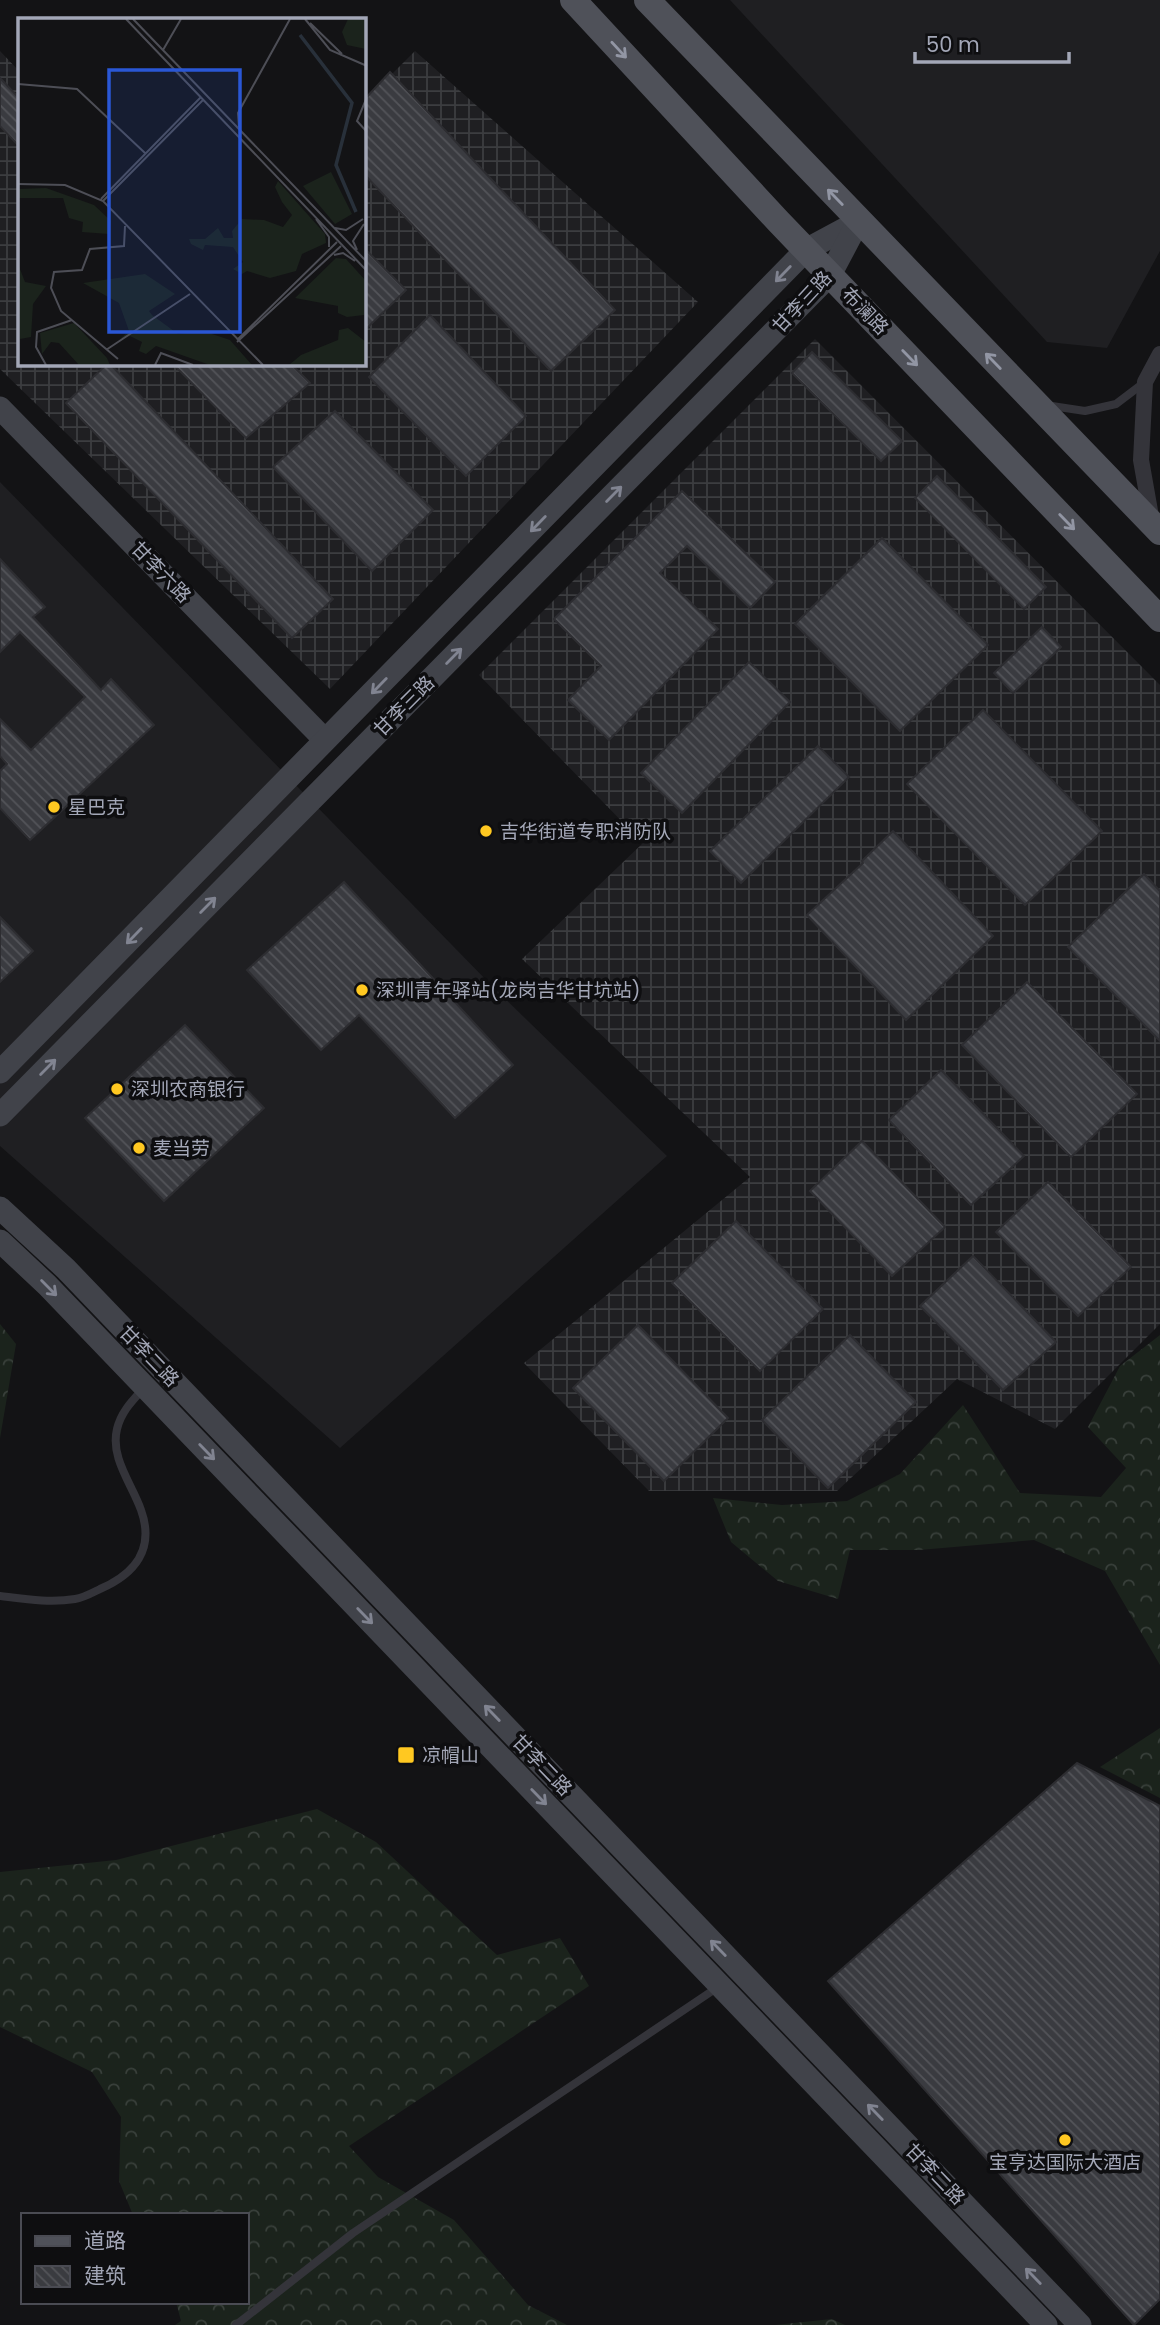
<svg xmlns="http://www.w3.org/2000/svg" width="1160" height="2325" font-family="Poppins,'Noto Sans SC',sans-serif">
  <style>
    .built { fill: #1f1f22 }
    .industrial { fill: url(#industrial-grid) }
    .forest { fill: url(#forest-crowns) }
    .building { fill: url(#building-back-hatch); stroke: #2d2d31; stroke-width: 2 }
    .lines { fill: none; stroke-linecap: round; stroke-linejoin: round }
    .lane { stroke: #34343a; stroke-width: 8 }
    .street { stroke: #34343a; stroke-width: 16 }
    .secondary { stroke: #41434a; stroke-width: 23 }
    .primary { stroke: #4f5159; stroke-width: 26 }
    .oneway { stroke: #9296a4 }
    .oneway2 { stroke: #818491 }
    .poi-dot { fill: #ffc821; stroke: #0e0e10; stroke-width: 2.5 }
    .labels { text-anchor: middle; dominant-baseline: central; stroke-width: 7; stroke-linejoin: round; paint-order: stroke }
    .street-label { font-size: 19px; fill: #a3a7b7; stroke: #0e0e10 }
    .poi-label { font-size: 19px; fill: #a3a7b7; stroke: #0e0e10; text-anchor: start }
    .inset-river { fill: none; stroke: #28303a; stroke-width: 3.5 }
    .inset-road { fill: none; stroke: #4d4e56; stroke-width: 2 }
    .view { fill: #2a57d5; fill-opacity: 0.15; stroke: #2a57d5; stroke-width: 3.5 }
    .inset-edge { fill: none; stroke: #a3a7b7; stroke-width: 3.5 }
  </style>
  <defs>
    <pattern id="industrial-grid" width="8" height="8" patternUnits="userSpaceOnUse" patternTransform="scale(1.75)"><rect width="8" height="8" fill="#1f1f22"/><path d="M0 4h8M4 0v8" fill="none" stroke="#3c3d40"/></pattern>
    <pattern id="forest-crowns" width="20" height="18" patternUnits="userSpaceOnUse" patternTransform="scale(1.75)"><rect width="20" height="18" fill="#1b231c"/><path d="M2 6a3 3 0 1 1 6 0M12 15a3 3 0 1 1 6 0" fill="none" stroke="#39403b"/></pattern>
    <pattern id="building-back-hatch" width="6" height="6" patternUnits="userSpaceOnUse" patternTransform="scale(1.75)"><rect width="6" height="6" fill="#3a3b40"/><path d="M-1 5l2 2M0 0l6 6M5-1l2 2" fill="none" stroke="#535459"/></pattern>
  </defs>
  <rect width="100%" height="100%" fill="#131315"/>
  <g class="built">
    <path d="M730,0H1160V251L1107,348L1047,342Z"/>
    <path d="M0,482L493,987L667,1156L340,1448L0,1146Z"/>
  </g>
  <g class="industrial">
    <path d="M0,51L19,71V364H364V102L415,51L698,302L330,689L0,369Z"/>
    <path d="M815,339L1160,685V1324L1055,1429L957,1379L837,1491H649L524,1363L750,1177L522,959L643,843L479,675Z"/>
  </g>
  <g class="forest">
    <path d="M0,1324L16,1344L0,1438Z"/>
    <path d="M1160,1335V1665L1105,1571L1034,1540L919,1550H850L838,1599L778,1581L731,1542L713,1498L782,1505L847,1501L900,1474L963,1405L1020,1493L1101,1497L1126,1468L1088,1427L1120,1366Z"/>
    <path d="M1160,1728V1798L1100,1767Z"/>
    <path d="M317,1809L376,1842L497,1955L560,1938L589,1986L349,2146L378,2177L454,2220L528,2305L567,2325H175L181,2321L176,2302H247V2215H133L119,2181L121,2117L92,2072L0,2027V1872L116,1860Z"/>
    <path d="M832,2319L845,2325H775Z"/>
  </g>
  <g class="building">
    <path d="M390,72L615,310L551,371L364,174V100Z"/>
    <path d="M0,78L19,98V146L0,126Z"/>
    <path d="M364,248L406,290L364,331Z"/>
    <path d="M430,315L526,416L466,476L369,377Z"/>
    <path d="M812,352L902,441L881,461L792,373Z"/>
    <path d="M107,364H110L333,599L292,638L66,403Z"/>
    <path d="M173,364H291L310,383L246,438Z"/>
    <path d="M335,411L433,510L372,571L273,467Z"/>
    <path d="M937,476L1046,587L1024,609L915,498Z"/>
    <path d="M682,491L775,582L750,608L687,546L660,573L718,629L609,740L568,700L601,666L554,619Z"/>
    <path d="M882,538L988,645L900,731L795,624Z"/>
    <path d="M0,559L45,607L33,617L101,690L111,679L154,725L30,840L0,808V771L7,764L0,756V719L31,750L85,697L20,632L0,652Z"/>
    <path d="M1042,627L1061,647L1013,693L994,673Z"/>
    <path d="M749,662L790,702L682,813L641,773Z"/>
    <path d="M983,710L1102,831L1025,905L907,784Z"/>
    <path d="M818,746L849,777L741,883L710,851Z"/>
    <path d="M893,831L993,936L906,1020L807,915L863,863L862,861Z"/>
    <path d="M1144,874L1160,891V1041L1068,947Z"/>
    <path d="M344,882L513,1065L455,1118L359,1015L321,1050L247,970Z"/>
    <path d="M0,917L33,951L0,982Z"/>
    <path d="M1027,982L1137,1094L1071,1157L962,1045Z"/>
    <path d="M185,1025L264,1108L164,1201L85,1118Z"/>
    <path d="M941,1070L1024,1156L971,1205L889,1120Z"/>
    <path d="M862,1141L945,1227L892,1276L810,1191Z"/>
    <path d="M1048,1182L1131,1267L1078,1316L996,1232Z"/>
    <path d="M736,1221L823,1309L760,1371L672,1283Z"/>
    <path d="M973,1256L1056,1342L1003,1390L920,1306Z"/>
    <path d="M638,1325L728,1418L664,1481L573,1388Z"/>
    <path d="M850,1335L916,1402L828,1488L762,1420Z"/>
    <path d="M1077,1763L1160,1806V2299L1134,2325L828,1981Z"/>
  </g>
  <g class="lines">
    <g class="lane">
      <path d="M1052,406L1085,411L1116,404L1145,382"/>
      <path d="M0,1596C25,1599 50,1603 75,1599C83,1598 92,1593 100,1589C135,1574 155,1549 141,1510C132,1484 110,1458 117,1429C121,1412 132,1401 143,1389"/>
      <path d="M236,2325L353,2233L718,1987"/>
    </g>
    <path class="street" d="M1152,522L1141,460L1145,382L1160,354"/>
    <g class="secondary">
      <path d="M0,408L322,737"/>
      <path d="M0,1072L806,250L858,222"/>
      <path d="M0,1115L830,275L858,222"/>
      <path d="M0,1208L66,1269L1080,2325"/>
      <path d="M0,1241L47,1285L1046,2325"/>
    </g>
    <g class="primary">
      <path d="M573,0L778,221L1160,619"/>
      <path d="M647,0L1160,532"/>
    </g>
  </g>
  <defs><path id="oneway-shaft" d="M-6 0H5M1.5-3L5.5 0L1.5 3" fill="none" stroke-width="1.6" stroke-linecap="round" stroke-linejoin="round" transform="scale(1.75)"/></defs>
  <g class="oneway">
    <use href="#oneway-shaft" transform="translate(619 50) rotate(47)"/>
    <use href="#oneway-shaft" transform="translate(835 197) rotate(-134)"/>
    <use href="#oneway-shaft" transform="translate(910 358) rotate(46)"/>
    <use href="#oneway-shaft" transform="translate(993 361) rotate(-134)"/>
    <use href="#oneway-shaft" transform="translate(1067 522) rotate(46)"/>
  </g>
  <g class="oneway2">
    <use href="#oneway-shaft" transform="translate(783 274) rotate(134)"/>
    <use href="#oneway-shaft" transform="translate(614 494) rotate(-45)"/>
    <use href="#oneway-shaft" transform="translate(538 524) rotate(134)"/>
    <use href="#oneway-shaft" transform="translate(454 656) rotate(-45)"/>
    <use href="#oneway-shaft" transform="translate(379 686) rotate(134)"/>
    <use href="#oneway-shaft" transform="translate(208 905) rotate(-45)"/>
    <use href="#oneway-shaft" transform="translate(134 936) rotate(134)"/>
    <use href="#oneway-shaft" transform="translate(48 1067) rotate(-45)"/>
    <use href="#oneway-shaft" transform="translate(49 1288) rotate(45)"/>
    <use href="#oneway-shaft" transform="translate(207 1452) rotate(46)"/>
    <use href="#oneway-shaft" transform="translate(365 1616) rotate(46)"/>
    <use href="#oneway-shaft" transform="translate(492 1713) rotate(-134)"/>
    <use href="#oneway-shaft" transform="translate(539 1797) rotate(46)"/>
    <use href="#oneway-shaft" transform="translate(718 1948) rotate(-134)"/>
    <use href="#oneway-shaft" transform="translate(875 2112) rotate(-134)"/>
    <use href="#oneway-shaft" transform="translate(1033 2276) rotate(-134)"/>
  </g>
  <g class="poi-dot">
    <circle cx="54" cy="807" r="7"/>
    <circle cx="486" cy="831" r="7"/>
    <circle cx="362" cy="990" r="7"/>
    <circle cx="117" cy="1089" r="7"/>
    <circle cx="139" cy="1148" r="7"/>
    <rect x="397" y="1746" width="18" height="18" rx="3.5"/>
    <circle cx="1065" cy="2140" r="7"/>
  </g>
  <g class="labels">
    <g class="street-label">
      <text transform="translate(802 302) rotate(-47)">甘李三路</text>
      <text transform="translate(865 311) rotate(46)">布澜路</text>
      <text transform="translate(161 572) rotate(46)">甘李六路</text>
      <text transform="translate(404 706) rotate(-45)">甘李三路</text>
      <text transform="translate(149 1356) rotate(46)">甘李二路</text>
      <text transform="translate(542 1765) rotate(46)">甘李二路</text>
      <text transform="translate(935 2174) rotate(46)">甘李二路</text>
    </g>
    <g class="poi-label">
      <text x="68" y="807">星巴克</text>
      <text x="500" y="831">吉华街道专职消防队</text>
      <text x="376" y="990">深圳青年驿站(龙岗吉华甘坑站)</text>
      <text x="131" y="1089">深圳农商银行</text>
      <text x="153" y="1148">麦当劳</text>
      <text x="422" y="1755">凉帽山</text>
      <text x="1065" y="2162" text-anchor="middle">宝亨达国际大酒店</text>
    </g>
  </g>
  <g transform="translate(18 18)">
    <rect width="348" height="348" fill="#131315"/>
    <path d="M330,1H348V31L329,27L324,14ZM313,154L334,196L317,206L285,168Z" fill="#1b231c"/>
    <path d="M260,163L307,216L308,225L284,236L278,253L252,260L229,253L224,256L215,251L225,244L215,229L187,227L185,232L173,226L171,221H187L200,210L206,220H215L214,213L224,201L246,202L265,209L274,197L264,184L257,169ZM28,170L76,187L93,203L91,216L64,214L65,204L51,200L45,180H0V171ZM318,240L328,241L348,263L346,297L329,299L320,295V288L277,280ZM0,246L7,264L28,268L15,286L13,319L2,321ZM127,256L157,276L131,293L134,297L160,316L185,313L212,322L234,347H192L138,328L128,336L121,333L124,324L112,318L102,321L111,313L101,285L65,265ZM56,305L89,340L92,347H61L41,325L33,324L24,336L22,315ZM330,310L348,324V347H271L283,337L320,322L321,312Z" fill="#1b231c"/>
    <path class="inset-river" d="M282,17L334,85L318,147L338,194"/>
    <path class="inset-road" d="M108,1L349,253M115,1L349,244M287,1L312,32L349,48M292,5L324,36M145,32L163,1M0,66L59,71L127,135M349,79L339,103L349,114M221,109L220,95L272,1M0,166L47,167L85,183L245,347M83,181L183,79M85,183L185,82M298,201L311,219V229M317,210L328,212L345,201M339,232L335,223L346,206M316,237L325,235L337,243M219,322L319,224M219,324L323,228M88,332L172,276M100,341L43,293L33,270L36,254L64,252L72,231L106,228L107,208M28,347L18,329L19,314L54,302M137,347L143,335L175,347"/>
    <path class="view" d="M91,52H222V314H91Z"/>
    <rect width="348" height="348" class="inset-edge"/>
  </g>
  <rect x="21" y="2213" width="228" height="91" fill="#0e0e10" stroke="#4a4b53" stroke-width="2"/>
  <rect x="35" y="2236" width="35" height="10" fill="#4f5159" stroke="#4a4b53" stroke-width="2"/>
  <text x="84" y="2248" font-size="21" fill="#a3a7b7">道路</text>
  <rect x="35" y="2266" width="35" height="21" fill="url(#building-back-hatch)" stroke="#4a4b53" stroke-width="2"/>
  <text x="84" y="2283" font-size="21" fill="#a3a7b7">建筑</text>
  <path d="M915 52v10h154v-10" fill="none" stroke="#a3a7b7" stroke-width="3.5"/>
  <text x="926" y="52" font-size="21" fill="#a3a7b7" stroke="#0e0e10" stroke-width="5" paint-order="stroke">50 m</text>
</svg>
